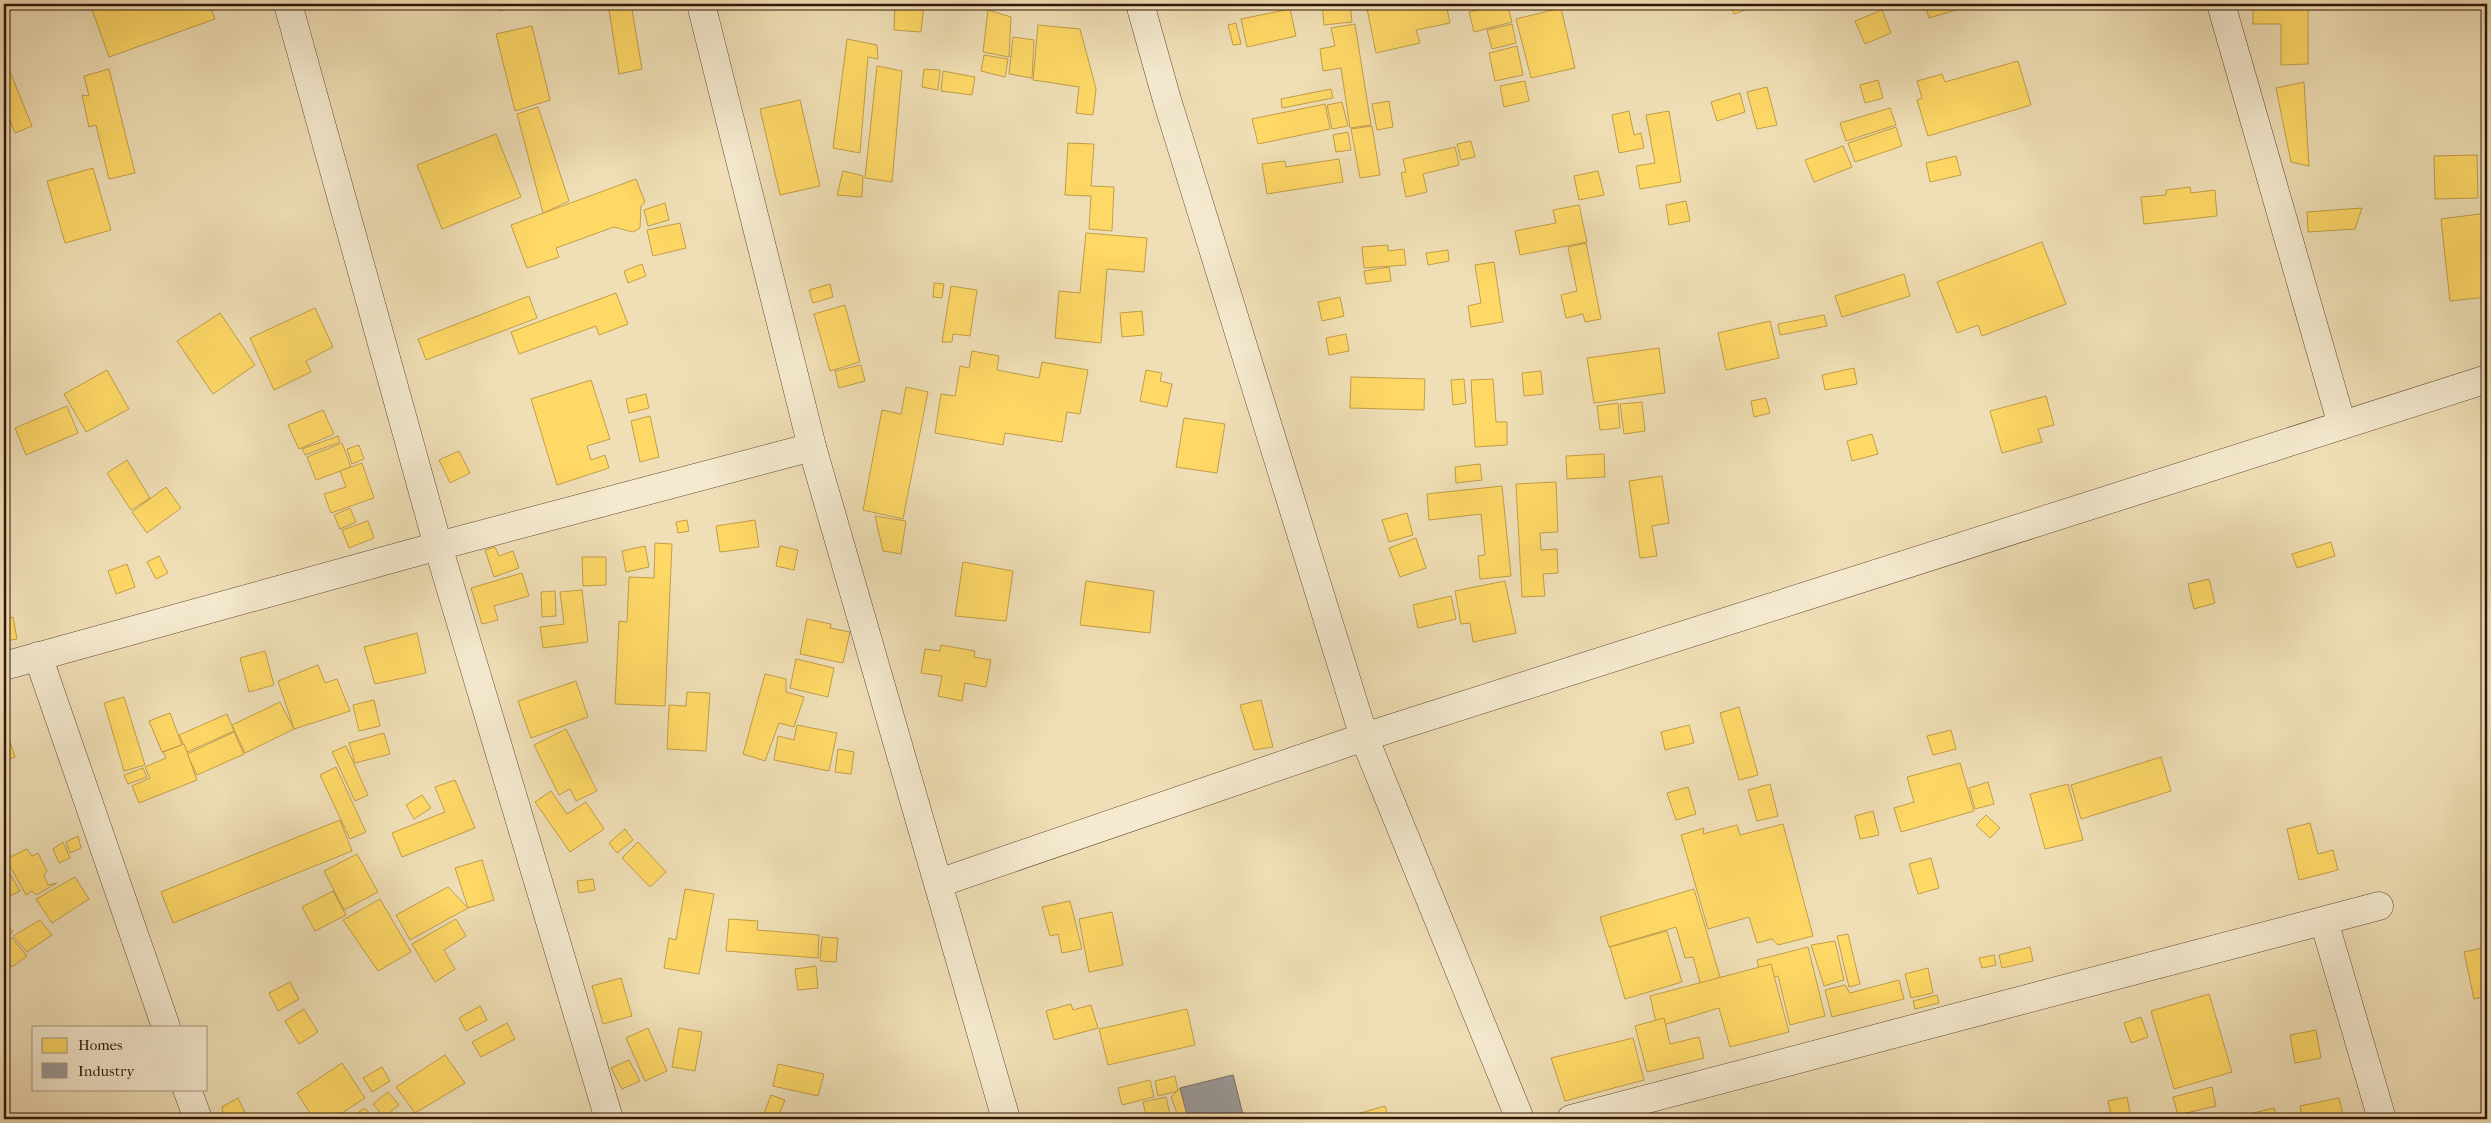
<svg xmlns="http://www.w3.org/2000/svg" width="2491" height="1123" font-family="'IM FELL French Canon',serif">
  <style>
    .homes { fill: #ffd966; stroke: #c29e49 }
    .industry { fill: #999; stroke: #7a726d }
    .lines { fill: none; stroke-linecap: round; stroke-linejoin: round }
    .minor-casing { stroke: #624832; stroke-width: 29 }
    .minor { stroke: #f5ead0; stroke-width: 28 }
  </style>
  <rect width="100%" height="100%" fill="#f0dfb6"/>
  <filter id="stains"><feTurbulence type="fractalNoise" baseFrequency=".004" numOctaves="4"/><feColorMatrix values="0 0 0 0 .2 0 0 0 0 .09 0 0 0 0 .02 0 0 0 .5 -.17"/></filter>
  <radialGradient id="worn" r=".72"><stop offset=".6" stop-color="#630" stop-opacity="0"/><stop offset="1" stop-color="#630" stop-opacity=".3"/></radialGradient>
  <g class="homes">
    <path d="M90,4H164L165,7L174,4H209L215,19L109,57Z"/>
    <path d="M498,4H521L500,11Z"/>
    <path d="M608,4H631L642,69L619,74Z"/>
    <path d="M895,4H924L921,32L894,30Z"/>
    <path d="M1322,4H1350L1352,22L1324,25Z"/>
    <path d="M1366,4H1446L1450,23L1416,30L1420,43L1376,53Z"/>
    <path d="M1500,4H1507L1512,22L1474,32L1469,12Z"/>
    <path d="M1730,4H1758L1759,5L1734,14Z"/>
    <path d="M1925,4H1954L1956,10L1929,18Z"/>
    <path d="M2253,4H2308V64L2281,65V24H2253Z"/>
    <path d="M1561,8L1575,68L1531,78L1516,19Z"/>
    <path d="M1290,9L1296,36L1247,47L1241,19Z"/>
    <path d="M988,10L1011,17L1009,57L983,52Z"/>
    <path d="M1882,10L1891,33L1865,44L1855,21Z"/>
    <path d="M1236,23L1241,44L1233,45L1228,25Z"/>
    <path d="M1355,24L1371,125L1350,128L1341,68L1323,71L1320,49L1335,46L1331,28Z"/>
    <path d="M1512,24L1516,43L1492,49L1487,30Z"/>
    <path d="M1038,25L1080,29L1096,89L1093,115L1076,113L1079,87L1033,80Z"/>
    <path d="M532,26L550,100L515,111L496,34Z"/>
    <path d="M1013,37L1034,40L1032,78L1009,74Z"/>
    <path d="M847,39L877,45L878,59L868,57L860,153L833,148Z"/>
    <path d="M1517,46L1523,75L1495,81L1489,53Z"/>
    <path d="M984,55L1008,59L1005,77L981,71Z"/>
    <path d="M4,57L32,126L15,133L4,106Z"/>
    <path d="M2018,61L2031,105L1928,136L1917,100L1922,98L1917,81L1942,74L1945,82Z"/>
    <path d="M877,66L902,71L892,182L865,178Z"/>
    <path d="M109,69L135,173L109,179L96,125L89,127L82,95L89,96L84,76Z"/>
    <path d="M924,69L940,70L938,90L922,87Z"/>
    <path d="M943,71L975,77L972,95L941,91Z"/>
    <path d="M1878,80L1883,98L1865,103L1860,85Z"/>
    <path d="M1525,81L1529,101L1504,107L1500,86Z"/>
    <path d="M2304,82L2309,166L2291,162L2276,88Z"/>
    <path d="M1767,87L1777,125L1757,129L1747,92Z"/>
    <path d="M1331,89L1333,98L1282,108L1281,99Z"/>
    <path d="M1740,93L1745,112L1717,121L1711,102Z"/>
    <path d="M800,100L820,186L780,195L760,109Z"/>
    <path d="M1389,101L1393,127L1377,130L1372,104Z"/>
    <path d="M1342,102L1348,126L1332,129L1327,105Z"/>
    <path d="M1325,104L1330,129L1258,144L1252,119Z"/>
    <path d="M538,107L569,201L543,213L517,114Z"/>
    <path d="M1890,108L1896,125L1846,141L1840,123Z"/>
    <path d="M1629,111L1634,135L1641,133L1644,148L1619,153L1612,115Z"/>
    <path d="M1669,111L1681,182L1640,189L1636,166L1655,163L1646,115Z"/>
    <path d="M1372,126L1380,175L1360,178L1351,129Z"/>
    <path d="M1896,127L1902,146L1855,162L1848,143Z"/>
    <path d="M1348,132L1351,150L1336,152L1333,135Z"/>
    <path d="M496,134L521,197L442,229L417,165Z"/>
    <path d="M1471,141L1475,157L1461,160L1457,144Z"/>
    <path d="M1068,143L1094,144L1091,186L1114,187L1112,231L1089,229L1091,196L1065,195Z"/>
    <path d="M1843,146L1852,167L1814,182L1805,160Z"/>
    <path d="M1455,147L1459,165L1423,174L1427,192L1406,197L1401,173L1406,172L1403,159Z"/>
    <path d="M2477,155L2478,198L2435,199L2434,156Z"/>
    <path d="M1956,156L1961,175L1930,182L1926,163Z"/>
    <path d="M1339,159L1343,182L1267,194L1262,164L1285,161L1286,167Z"/>
    <path d="M93,168L111,230L65,243L47,181Z"/>
    <path d="M843,171L863,176L862,197L837,195Z"/>
    <path d="M1598,171L1604,195L1579,200L1574,176Z"/>
    <path d="M636,179L645,202L641,206L640,228L633,232L614,227L556,248L559,257L527,268L511,225Z"/>
    <path d="M2190,187L2191,193L2215,190L2217,216L2144,224L2141,197L2166,195V190Z"/>
    <path d="M1686,201L1690,221L1669,225L1666,205Z"/>
    <path d="M665,203L669,220L648,226L644,210Z"/>
    <path d="M1579,205L1587,242L1520,255L1515,231L1556,223L1553,210Z"/>
    <path d="M2362,208L2355,229L2308,232L2307,212Z"/>
    <path d="M2487,213V297L2450,301L2441,219Z"/>
    <path d="M680,223L686,248L653,256L647,230Z"/>
    <path d="M1086,233L1147,238L1144,272L1107,269L1101,343L1055,338L1059,291L1080,293Z"/>
    <path d="M2042,242L2066,304L1982,336L1978,325L1957,333L1937,282Z"/>
    <path d="M1586,243L1601,319L1585,322L1583,314L1566,318L1561,295L1577,291L1568,247Z"/>
    <path d="M1388,245V251L1404,249L1406,265L1364,268L1362,247Z"/>
    <path d="M1448,250L1449,261L1428,265L1426,253Z"/>
    <path d="M1494,262L1503,322L1471,327L1468,306L1481,303L1475,265Z"/>
    <path d="M642,264L646,276L628,283L624,271Z"/>
    <path d="M1389,267L1391,281L1366,284L1364,271Z"/>
    <path d="M1904,274L1910,296L1842,317L1835,296Z"/>
    <path d="M934,283L944,284L942,298L933,297Z"/>
    <path d="M830,284L833,297L813,303L809,290Z"/>
    <path d="M951,286L977,290L970,336L953,334L952,342H942Z"/>
    <path d="M616,293L628,324L599,335L596,326L519,354L511,332Z"/>
    <path d="M529,296L537,318L426,360L418,339Z"/>
    <path d="M1340,297L1344,316L1322,321L1318,302Z"/>
    <path d="M845,305L860,362L830,371L814,314Z"/>
    <path d="M315,308L333,347L306,361L311,372L274,390L250,338Z"/>
    <path d="M1142,311L1144,335L1122,337L1120,313Z"/>
    <path d="M220,313L255,365L213,394L177,341Z"/>
    <path d="M1824,315L1827,326L1780,335L1778,324Z"/>
    <path d="M1770,321L1779,358L1726,370L1718,333Z"/>
    <path d="M1346,334L1349,351L1329,355L1326,338Z"/>
    <path d="M1659,348L1665,393L1594,403L1587,358Z"/>
    <path d="M972,351L999,356L997,370L1039,378L1042,362L1088,370L1080,414L1067,412L1062,442L1005,433L1003,445L935,433L941,394L955,396L960,366L969,368Z"/>
    <path d="M861,365L865,381L839,388L835,371Z"/>
    <path d="M1854,368L1857,384L1825,390L1822,375Z"/>
    <path d="M107,370L129,409L86,432L64,394Z"/>
    <path d="M1146,370L1162,373L1160,381L1172,384L1167,407L1140,401Z"/>
    <path d="M1541,371L1543,394L1524,396L1522,373Z"/>
    <path d="M1351,377L1425,379L1424,410L1350,408Z"/>
    <path d="M1464,379L1466,403L1453,405L1451,380Z"/>
    <path d="M1493,379L1496,422H1507V445L1475,447L1471,380Z"/>
    <path d="M591,380L610,439L587,446L591,460L605,455L609,468L557,485L531,399Z"/>
    <path d="M906,387L928,392L903,519L863,510L882,410L901,414Z"/>
    <path d="M646,394L649,408L629,413L626,399Z"/>
    <path d="M2046,396L2054,425L2038,429L2042,442L2002,453L1990,411Z"/>
    <path d="M1766,398L1770,413L1754,417L1751,401Z"/>
    <path d="M1642,402L1645,431L1624,434L1620,404Z"/>
    <path d="M1618,403L1620,428L1600,430L1597,406Z"/>
    <path d="M67,406L78,433L26,455L15,428Z"/>
    <path d="M323,410L334,434L299,449L288,425Z"/>
    <path d="M650,416L659,457L640,462L631,421Z"/>
    <path d="M1184,418L1225,424L1217,473L1176,467Z"/>
    <path d="M1872,434L1878,454L1852,461L1847,441Z"/>
    <path d="M338,436L340,442L305,455L302,449Z"/>
    <path d="M342,443L351,467L316,480L307,457Z"/>
    <path d="M359,445L364,459L352,464L347,449Z"/>
    <path d="M459,451L470,473L450,483L439,460Z"/>
    <path d="M1604,454L1605,477L1567,479L1566,456Z"/>
    <path d="M127,460L150,498L131,510L107,473Z"/>
    <path d="M362,463L374,498L331,513L324,494L346,487L340,471Z"/>
    <path d="M1480,464L1482,480L1456,483L1455,467Z"/>
    <path d="M1662,476L1669,523L1652,526L1657,556L1640,558L1629,481Z"/>
    <path d="M1556,482L1558,532L1540,533L1541,550L1557,549L1558,573L1543,574L1545,596L1522,597L1516,484Z"/>
    <path d="M1502,486L1511,576L1480,579L1478,556L1485,555L1481,514L1429,520L1427,494Z"/>
    <path d="M166,487L181,508L147,533L132,512Z"/>
    <path d="M350,508L356,522L340,529L334,515Z"/>
    <path d="M1407,513L1413,535L1389,542L1382,520Z"/>
    <path d="M875,516L906,521L901,554L883,551Z"/>
    <path d="M687,520L689,531L678,533L676,522Z"/>
    <path d="M755,520L759,547L720,552L716,526Z"/>
    <path d="M368,521L374,538L349,548L342,530Z"/>
    <path d="M1416,538L1426,568L1400,577L1389,548Z"/>
    <path d="M2331,542L2335,556L2297,568L2292,554Z"/>
    <path d="M655,543L672,544L665,706L615,704L619,621L627,622L629,577L654,578Z"/>
    <path d="M645,546L649,567L626,572L622,551Z"/>
    <path d="M780,546L798,550L794,570L776,566Z"/>
    <path d="M495,547L499,556L513,551L519,568L494,577L485,550Z"/>
    <path d="M159,556L168,573L156,579L147,562Z"/>
    <path d="M582,557H606V585L583,586Z"/>
    <path d="M963,562L1013,571L1006,621L955,616Z"/>
    <path d="M127,564L135,587L116,594L108,571Z"/>
    <path d="M522,573L529,596L494,606L498,620L482,624L471,588Z"/>
    <path d="M2209,579L2215,603L2194,609L2188,584Z"/>
    <path d="M1086,581L1154,591L1150,633L1080,625Z"/>
    <path d="M1505,581L1516,633L1473,642L1470,623L1461,624L1455,591Z"/>
    <path d="M582,590L588,642L543,648L540,627L564,624L560,592Z"/>
    <path d="M555,591L556,616L542,617L541,592Z"/>
    <path d="M1451,596L1456,619L1418,628L1413,605Z"/>
    <path d="M13,617L17,639L4,641V619Z"/>
    <path d="M807,619L831,624L830,628L850,632L843,663L800,654Z"/>
    <path d="M417,633L426,673L375,684L364,647Z"/>
    <path d="M941,645L975,651L974,657L991,660L986,687L965,683L962,701L938,696L942,676L921,673L925,649L940,651Z"/>
    <path d="M265,651L274,685L249,692L240,658Z"/>
    <path d="M796,659L834,668L828,697L790,688Z"/>
    <path d="M318,665L325,683L337,679L350,711L294,729L278,681Z"/>
    <path d="M765,674L786,679V692L804,697L794,727L779,723L765,761L743,754Z"/>
    <path d="M576,681L588,717L531,738L518,701Z"/>
    <path d="M687,692L710,693L706,751L667,749L669,705L686,706Z"/>
    <path d="M124,697L145,765L124,771L104,703Z"/>
    <path d="M374,700L380,726L359,731L353,705Z"/>
    <path d="M1261,700L1273,747L1254,750L1240,705Z"/>
    <path d="M280,702L294,729L245,753L232,725Z"/>
    <path d="M1739,707L1758,775L1739,780L1720,713Z"/>
    <path d="M170,713L182,745L162,752L149,721Z"/>
    <path d="M227,714L234,731L187,752L179,735Z"/>
    <path d="M797,725L837,733L829,771L774,760L778,736L794,740Z"/>
    <path d="M1689,725L1694,743L1665,750L1661,732Z"/>
    <path d="M566,729L597,791L576,801L570,789L559,795L534,745Z"/>
    <path d="M1951,730L1956,749L1933,755L1927,736Z"/>
    <path d="M234,732L244,754L197,775L187,754Z"/>
    <path d="M384,733L390,754L355,763L349,743Z"/>
    <path d="M8,736L15,757L4,761V737Z"/>
    <path d="M184,744L197,780L139,803L132,786L150,778L145,767L166,758L163,752Z"/>
    <path d="M346,746L368,795L355,801L332,752Z"/>
    <path d="M838,749L854,752L851,774L835,772Z"/>
    <path d="M2161,757L2171,791L2081,819L2071,785Z"/>
    <path d="M1960,763L1974,811L1901,832L1894,808L1914,802L1907,777Z"/>
    <path d="M336,767L366,832L350,839L320,775Z"/>
    <path d="M143,768L147,777L128,784L124,775Z"/>
    <path d="M455,780L475,828L402,857L392,833L445,812L435,787Z"/>
    <path d="M1988,782L1994,804L1975,809L1969,788Z"/>
    <path d="M1770,784L1778,816L1757,821L1748,790Z"/>
    <path d="M2068,784L2083,840L2045,849L2030,794Z"/>
    <path d="M1688,787L1696,814L1676,820L1667,793Z"/>
    <path d="M551,791L567,814L586,802L604,829L570,852L535,802Z"/>
    <path d="M422,795L431,808L414,819L406,805Z"/>
    <path d="M1873,811L1879,835L1860,839L1855,816Z"/>
    <path d="M1986,815L2000,828L1990,838L1976,825Z"/>
    <path d="M340,820L352,851L173,923L161,892Z"/>
    <path d="M2310,823L2318,854L2333,850L2338,870L2299,880L2287,829Z"/>
    <path d="M1783,824L1813,936L1778,945L1772,939L1757,943L1749,917L1708,929L1681,835L1704,828L1703,834L1737,825L1740,835Z"/>
    <path d="M625,829L633,840L617,853L609,843Z"/>
    <path d="M78,836L81,848L70,853L66,842Z"/>
    <path d="M63,842L70,858L59,863L53,849Z"/>
    <path d="M638,842L666,872L650,887L622,858Z"/>
    <path d="M27,849L32,856L38,853L47,871L44,875L48,885L57,883L36,895L32,891L26,895L6,859Z"/>
    <path d="M357,854L378,892L344,910L324,871Z"/>
    <path d="M1931,858L1939,888L1918,894L1909,864Z"/>
    <path d="M482,860L494,900L468,908L455,868Z"/>
    <path d="M4,863L20,891L4,899Z"/>
    <path d="M75,877L89,899L52,923L36,899Z"/>
    <path d="M593,879L595,890L579,893L577,881Z"/>
    <path d="M448,887L468,908L410,940L396,915Z"/>
    <path d="M685,889L714,894L699,974L664,968L669,938L676,940Z"/>
    <path d="M1694,889L1723,987L1703,993L1693,957L1685,958L1676,927L1609,947L1600,917Z"/>
    <path d="M333,891L346,915L315,931L302,907Z"/>
    <path d="M380,899L411,952L378,971L343,920Z"/>
    <path d="M1070,901L1082,949L1062,953L1058,934L1050,936L1042,907Z"/>
    <path d="M1112,912L1123,965L1089,972L1079,919Z"/>
    <path d="M456,919L466,936L444,950L455,969L435,982L412,944Z"/>
    <path d="M729,919L758,921L757,930L819,935L818,958L726,951Z"/>
    <path d="M4,920L13,932L4,939Z"/>
    <path d="M40,920L52,935L27,952L13,936Z"/>
    <path d="M1667,931L1682,982L1625,999L1610,947Z"/>
    <path d="M1848,934L1860,984L1849,987L1837,936Z"/>
    <path d="M822,937L838,938L836,962L820,961Z"/>
    <path d="M12,938L27,956L12,967L4,955V943Z"/>
    <path d="M1835,941L1844,980L1824,986L1811,945Z"/>
    <path d="M1808,947L1825,1016L1790,1025L1778,976L1762,980L1757,960Z"/>
    <path d="M2030,947L2033,961L2002,968L1999,955Z"/>
    <path d="M2487,947V996L2474,999L2464,952Z"/>
    <path d="M1994,955L1996,965L1982,968L1979,958Z"/>
    <path d="M1771,964L1789,1032L1730,1047L1719,1008L1657,1027L1650,996Z"/>
    <path d="M816,966L818,988L798,990L795,969Z"/>
    <path d="M1928,968L1933,993L1911,998L1905,974Z"/>
    <path d="M621,978L632,1016L603,1024L592,986Z"/>
    <path d="M1899,980L1904,999L1832,1017L1825,990L1845,985L1850,993Z"/>
    <path d="M290,982L299,999L278,1011L269,993Z"/>
    <path d="M2209,994L2232,1072L2174,1089L2151,1011Z"/>
    <path d="M1937,995L1939,1003L1915,1009L1913,1001Z"/>
    <path d="M1071,1004L1073,1010L1091,1005L1098,1028L1054,1040L1046,1011Z"/>
    <path d="M480,1006L487,1020L466,1031L459,1018Z"/>
    <path d="M304,1009L318,1032L299,1044L285,1021Z"/>
    <path d="M1187,1009L1195,1045L1108,1065L1099,1029Z"/>
    <path d="M2141,1017L2148,1037L2131,1043L2124,1023Z"/>
    <path d="M1664,1018L1670,1044L1699,1037L1704,1058L1647,1072L1635,1026Z"/>
    <path d="M507,1023L515,1039L481,1057L472,1042Z"/>
    <path d="M648,1028L667,1071L645,1081L626,1038Z"/>
    <path d="M679,1028L702,1032L695,1071L672,1067Z"/>
    <path d="M2316,1030L2321,1058L2295,1063L2290,1035Z"/>
    <path d="M1633,1038L1644,1080L1565,1101L1551,1058Z"/>
    <path d="M445,1055L465,1083L415,1113L396,1087Z"/>
    <path d="M629,1060L640,1081L622,1089L611,1068Z"/>
    <path d="M342,1063L365,1098L333,1119H314L297,1093Z"/>
    <path d="M778,1064L824,1074L818,1096L773,1086Z"/>
    <path d="M382,1067L390,1081L372,1092L363,1078Z"/>
    <path d="M1233,1075L1244,1119H1179L1171,1097L1180,1088Z"/>
    <path d="M1175,1076L1178,1091L1158,1096L1155,1081Z"/>
    <path d="M1150,1080L1154,1097L1122,1105L1118,1088Z"/>
    <path d="M2212,1087L2216,1106L2178,1115L2173,1097Z"/>
    <path d="M388,1092L399,1105L384,1117L373,1104Z"/>
    <path d="M771,1095L785,1100L777,1119H762Z"/>
    <path d="M1166,1097L1171,1119H1147L1143,1102Z"/>
    <path d="M2127,1097L2131,1117L2112,1119L2108,1101Z"/>
    <path d="M238,1098L248,1119H224L222,1107Z"/>
    <path d="M2339,1098L2344,1119H2302L2300,1106Z"/>
    <path d="M1385,1106L1389,1119H1359L1357,1114Z"/>
    <path d="M365,1108L374,1119H348Z"/>
    <path d="M2274,1108L2277,1119H2229Z"/>
  </g>
  <path class="industry" d="M1233,1075L1244,1119H1188L1180,1088Z"/>
  <g class="lines">
    <g class="minor-casing">
      <g id="minor">
        <path d="M288,4L438,546L609,1119"/>
        <path d="M701,4L812,447L1006,1119"/>
        <path d="M1140,4L1167,100L1364,737L1520,1119"/>
        <path d="M2221,4L2342,425"/>
        <path d="M38,656L166,1027"/>
        <path d="M4,666L438,546L812,447"/>
        <path d="M939,883L1364,737L2487,379"/>
        <path d="M2324,921L2382,1119"/>
        <path d="M187,1089L198,1119"/>
        <path d="M1571,1119L2379,906"/>
      </g>
    </g>
    <use href="#minor" class="minor"/>
  </g>
  <rect width="2491" height="1123" fill="none" stroke="#f0dfb6" stroke-width="20"/>
  <rect x="5" y="5" width="2481" height="1113" fill="none" stroke="#331606" stroke-width="2.5"/>
  <rect x="10" y="10" width="2471" height="1103" fill="none" stroke="#331606"/>
  <rect x="32" y="1026" width="175" height="65" fill="#f5ead0" stroke="#a7957f"/>
  <rect x="42" y="1038" width="25" height="15" fill="#ffd966" stroke="#a7957f"/>
  <text x="78" y="1050" font-size="15" fill="#331606">Homes</text>
  <rect x="42" y="1063" width="25" height="15" fill="#999999" stroke="#a7957f"/>
  <text x="78" y="1076" font-size="15" fill="#331606">Industry</text>
  <rect width="100%" height="100%" filter="url(#stains)"/>
  <rect width="100%" height="100%" fill="url(#worn)"/>
</svg>
